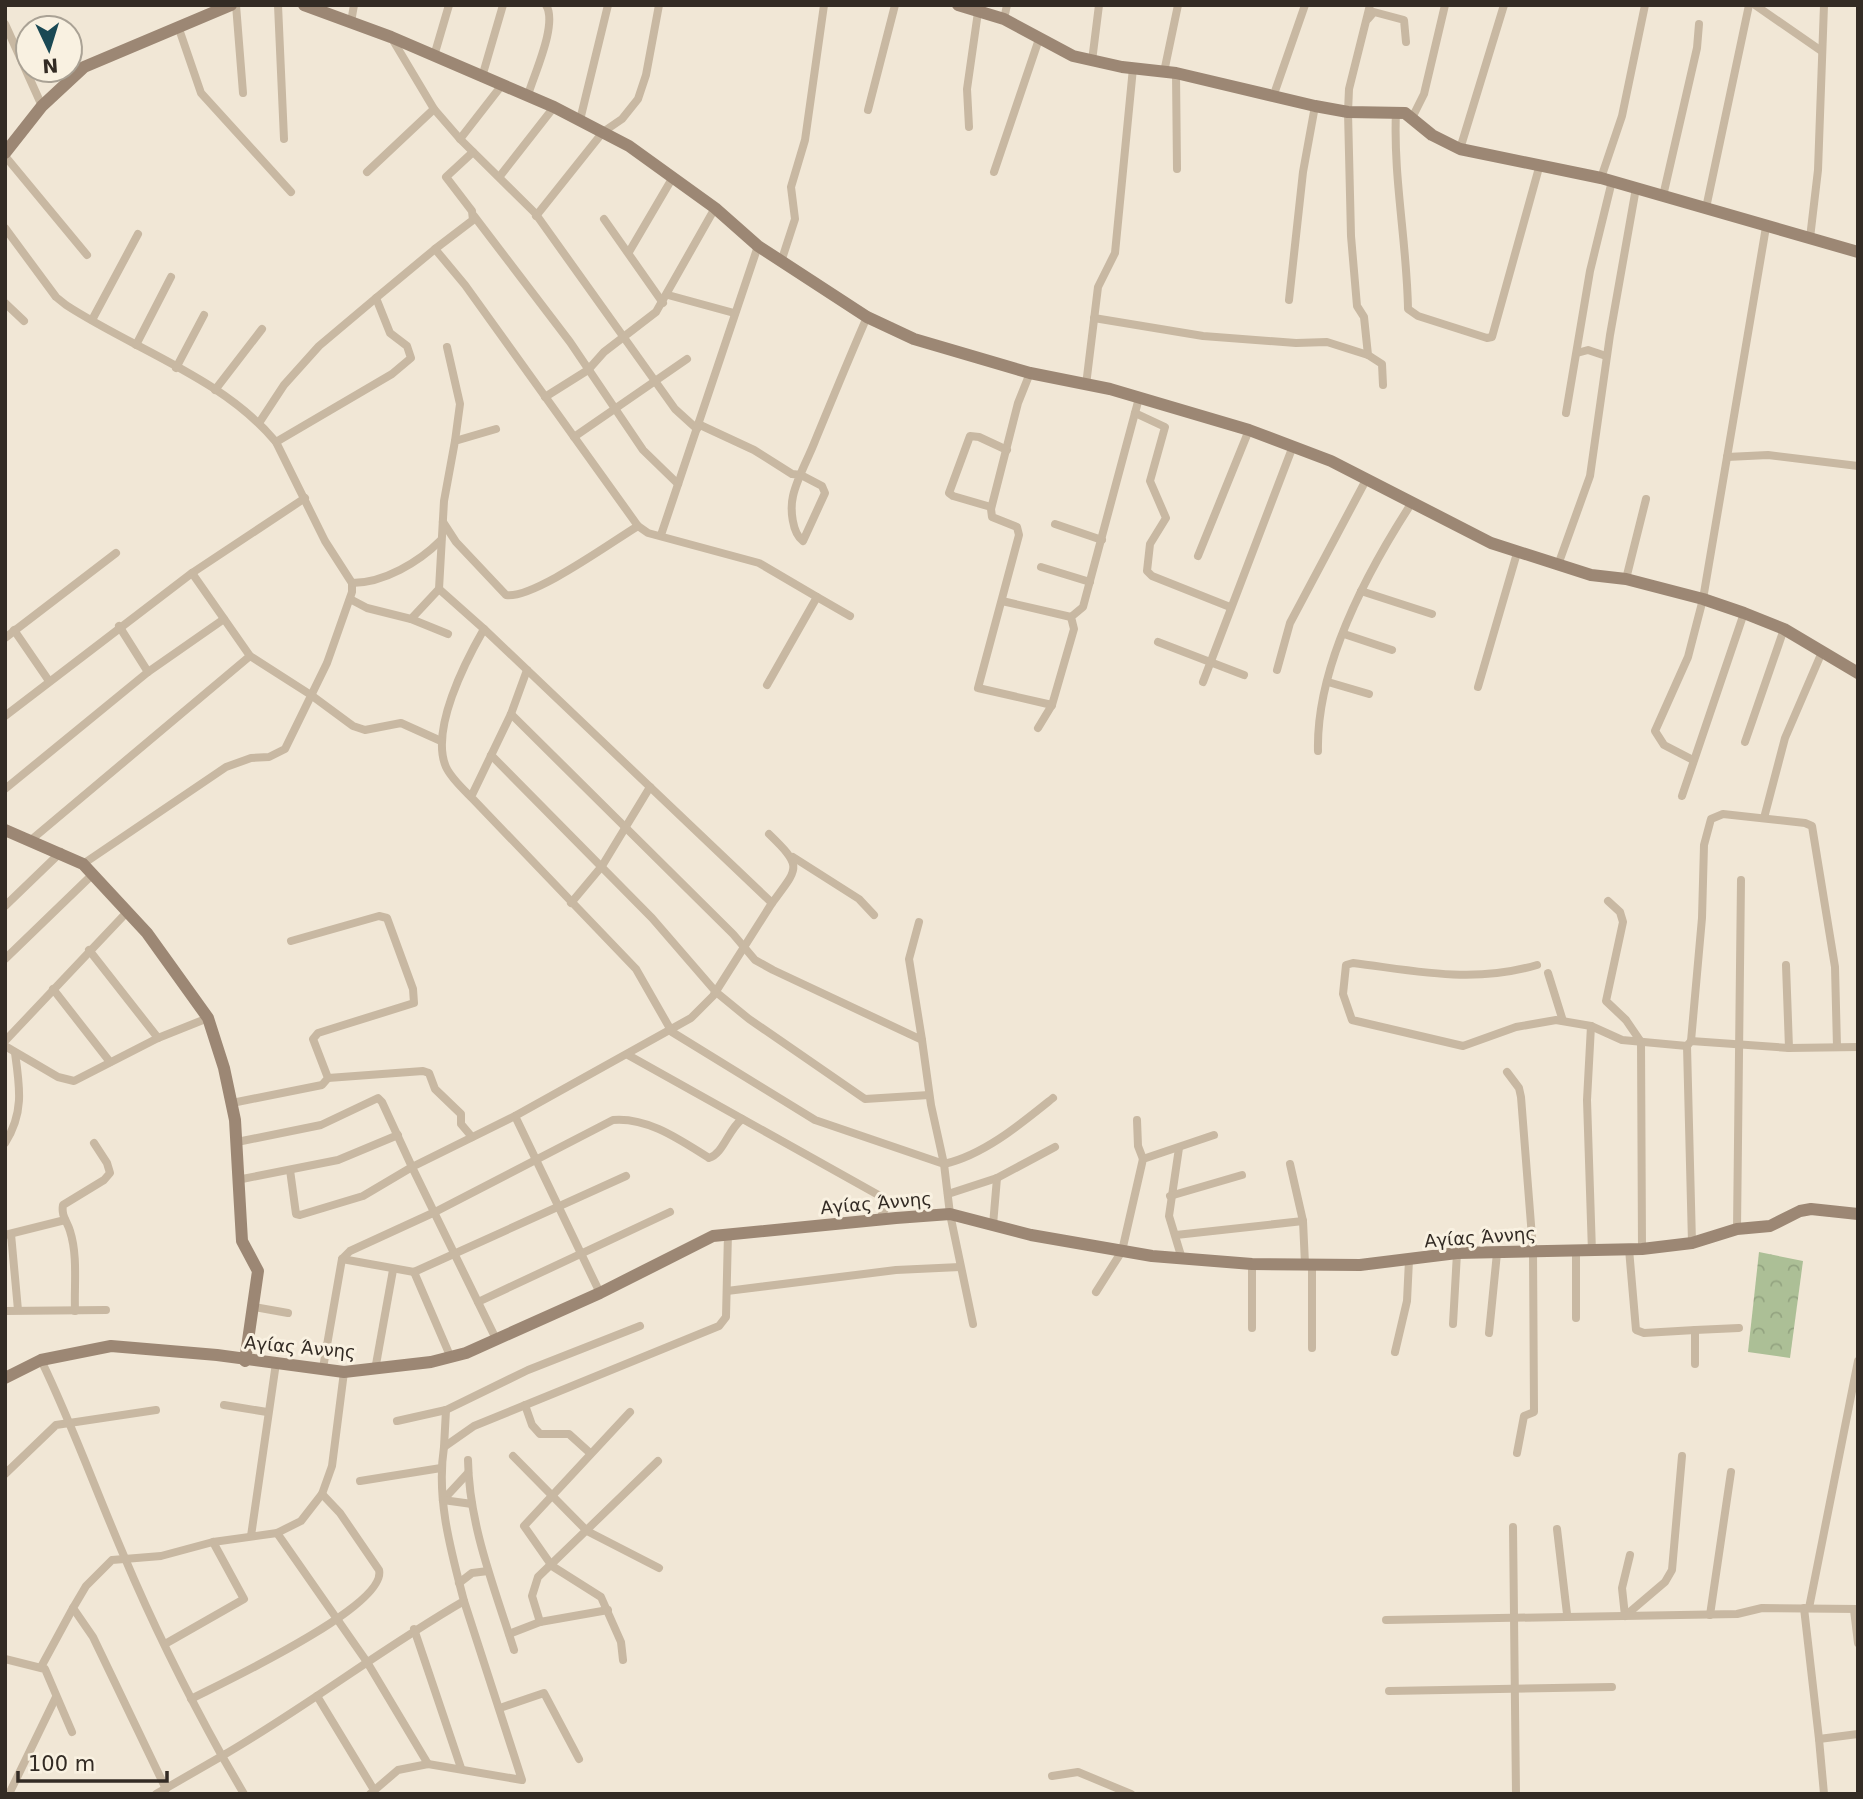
<svg xmlns="http://www.w3.org/2000/svg" width="1863" height="1799" font-family="'DejaVu Sans',sans-serif">
  <style>
    .forest { fill: url(#forest-crowns) }
    .lines { fill: none; stroke-linecap: round; stroke-linejoin: round }
    .street { stroke: #c8b8a2; stroke-width: 8 }
    .secondary { stroke: #9c8774; stroke-width: 12 }
    .labels { text-anchor: middle; dominant-baseline: central; stroke-width: 6; stroke-linejoin: round; paint-order: stroke }
    .street-label { font-size: 18px; fill: #332b24; stroke: #f9f1e1 }
  </style>
  <defs>
    <pattern id="forest-crowns" width="20" height="18" patternUnits="userSpaceOnUse" patternTransform="scale(1.75)"><rect width="20" height="18" fill="#acbf96"/><path d="M2 6a3 3 0 1 1 6 0M12 15a3 3 0 1 1 6 0" fill="none" stroke="#94a481"/></pattern>
  </defs>
  <rect width="100%" height="100%" fill="#f1e7d6"/>
  <path class="forest" d="M1759,1252L1803,1261L1790,1358L1748,1352Z"/>
  <g class="lines">
    <g class="street">
      <path d="M236,5L243,93"/>
      <path d="M278,5L284,139"/>
      <path d="M1370,5L1349,89L1348,112L1351,236L1357,306L1364,317L1368,355L1382,364L1383,385"/>
      <path d="M1755,5L1820,50"/>
      <path d="M1004,19L1007,5"/>
      <path d="M1368,19L1374,12L1404,20L1406,42"/>
      <path d="M351,22L354,5"/>
      <path d="M5,24L42,106"/>
      <path d="M178,26L201,93L291,192"/>
      <path d="M391,37L434,109L460,139L535,213L675,409L697,429"/>
      <path d="M434,56L449,5"/>
      <path d="M1092,61L1099,5"/>
      <path d="M1164,72L1178,5"/>
      <path d="M1176,73L1177,169"/>
      <path d="M482,77L503,5"/>
      <path d="M528,95C534,74 558,24 546,5"/>
      <path d="M1273,97L1305,5"/>
      <path d="M868,110L895,5"/>
      <path d="M1396,112C1393,177 1407,243 1408,309L1418,316L1487,338L1492,337L1540,164"/>
      <path d="M1412,118L1424,94L1445,5"/>
      <path d="M580,120L608,5"/>
      <path d="M969,127L967,89L978,12"/>
      <path d="M460,139L502,85"/>
      <path d="M1460,149L1504,5"/>
      <path d="M473,152L446,177L472,211L473,220L435,249L465,285L638,526L648,533L759,563L817,597L767,685"/>
      <path d="M5,156L87,255"/>
      <path d="M367,172L434,109"/>
      <path d="M994,172L1039,39"/>
      <path d="M500,176L554,107"/>
      <path d="M1601,178L1622,116L1645,5"/>
      <path d="M1663,196L1697,48L1699,24"/>
      <path d="M1706,208L1749,5"/>
      <path d="M474,216L570,342L643,450L678,484"/>
      <path d="M536,216L603,132L622,119L638,99L646,75L659,5"/>
      <path d="M604,219L663,303"/>
      <path d="M5,228L56,297L66,305C135,350 223,378 276,442L325,541L352,583V592L327,663L285,749L269,757L251,758L226,767L83,864"/>
      <path d="M1810,238L1818,170L1824,5"/>
      <path d="M629,252L673,177"/>
      <path d="M781,262L795,219L791,187L805,140L824,5"/>
      <path d="M668,295L734,313"/>
      <path d="M1289,300L1303,172L1315,106"/>
      <path d="M5,303L24,321"/>
      <path d="M1094,318L1203,336L1296,343L1327,342L1368,355"/>
      <path d="M92,320L138,234"/>
      <path d="M136,345L171,277"/>
      <path d="M447,347L460,404L455,441"/>
      <path d="M1577,353L1588,350L1606,356"/>
      <path d="M176,368L204,315"/>
      <path d="M1030,373L1018,403L991,509L992,517L1017,527L1019,535L978,688L1052,705"/>
      <path d="M1086,385L1098,287L1115,253L1133,68"/>
      <path d="M215,390L262,329"/>
      <path d="M545,397L588,370L604,352L656,312L715,208"/>
      <path d="M1135,413L1165,427L1150,481L1166,518L1150,544L1147,571L1152,576L1230,607"/>
      <path d="M1566,413L1590,271L1612,181"/>
      <path d="M259,423L284,385L319,346L376,298"/>
      <path d="M698,424L754,450L792,474L801,475L822,486L825,493L803,541C792,533 790,509 793,496C797,478 808,459 815,441C832,400 849,358 867,317"/>
      <path d="M574,437L687,359"/>
      <path d="M276,442L392,374L411,358L407,346L390,333L376,298L435,249"/>
      <path d="M1727,457L1768,455L1858,466"/>
      <path d="M991,507L953,496L949,493L970,436L979,437L1007,450"/>
      <path d="M443,522L456,542L506,595C533,599 610,543 638,526"/>
      <path d="M1055,524L1102,540"/>
      <path d="M661,535L758,246"/>
      <path d="M1198,556L1249,430"/>
      <path d="M1558,565L1590,476L1610,335L1636,188"/>
      <path d="M1041,567L1090,582"/>
      <path d="M192,573L305,498"/>
      <path d="M1626,579L1646,499"/>
      <path d="M352,583C384,583 419,562 441,540"/>
      <path d="M439,589L484,629C465,662 430,730 446,767C451,778 462,788 471,797"/>
      <path d="M1361,591L1432,614"/>
      <path d="M817,597L850,616"/>
      <path d="M350,599L367,608L411,619L439,589L444,501L455,441L496,429"/>
      <path d="M1002,601L1071,617"/>
      <path d="M411,619L448,634"/>
      <path d="M119,626L148,672"/>
      <path d="M484,629L772,903L713,996L691,1018L515,1116L600,1293"/>
      <path d="M14,630L49,681"/>
      <path d="M1344,634L1392,650"/>
      <path d="M5,638L116,553"/>
      <path d="M1158,642L1244,675"/>
      <path d="M527,670L511,714L471,797L636,969L672,1032L815,1120L944,1164L950,1214L973,1324"/>
      <path d="M1277,670L1290,623L1366,480"/>
      <path d="M1203,682L1293,446"/>
      <path d="M1328,682L1369,694"/>
      <path d="M1478,687L1517,553"/>
      <path d="M511,714L733,934L755,960L773,970L922,1040L931,1105L944,1164C984,1155 1022,1123 1053,1098"/>
      <path d="M5,716L192,573L250,656L311,695L353,726L365,730L401,723L441,741"/>
      <path d="M1038,728L1052,705L1074,629L1071,617L1083,607L1139,398"/>
      <path d="M1745,742L1784,629"/>
      <path d="M1318,751C1316,668 1367,572 1411,504"/>
      <path d="M491,755L652,918L716,992L749,1019L865,1099L929,1095"/>
      <path d="M1693,760L1664,745L1655,731L1688,657L1703,599L1766,227"/>
      <path d="M5,789L148,672L224,619"/>
      <path d="M1682,796L1744,613"/>
      <path d="M1764,818L1785,738L1822,652"/>
      <path d="M769,834C803,867 799,867 772,903"/>
      <path d="M31,840L250,656"/>
      <path d="M793,857L859,899L874,915"/>
      <path d="M1608,901L1620,912L1623,922L1606,1001L1626,1020L1641,1042L1642,1249"/>
      <path d="M571,903L602,866L650,787"/>
      <path d="M5,906L61,852"/>
      <path d="M919,922L909,959L922,1040"/>
      <path d="M89,950L158,1038"/>
      <path d="M5,959L93,874"/>
      <path d="M1537,965C1473,984 1418,971 1353,963L1346,965L1343,994L1352,1020L1463,1046L1516,1027L1556,1020L1591,1026L1622,1040L1687,1046L1691,1041L1789,1048L1858,1047"/>
      <path d="M1786,965L1789,1048"/>
      <path d="M1548,973L1563,1021"/>
      <path d="M53,989L110,1062"/>
      <path d="M1591,1026L1587,1100L1592,1252"/>
      <path d="M5,1041L128,911"/>
      <path d="M1691,1041L1702,918L1704,845L1711,819L1723,814L1805,823L1812,826L1835,967L1837,1047"/>
      <path d="M5,1046L58,1077L74,1081L158,1038L208,1018"/>
      <path d="M1687,1046L1692,1243"/>
      <path d="M628,1055L882,1197L886,1207L879,1220"/>
      <path d="M1507,1072L1519,1088L1521,1097L1533,1250L1534,1412L1524,1416L1517,1453"/>
      <path d="M328,1078L423,1071L429,1073L435,1089L461,1114V1124L472,1137"/>
      <path d="M232,1103L322,1085L328,1078L313,1039L318,1033L414,1003L413,989L387,918L379,916L291,941"/>
      <path d="M1137,1120L1138,1146L1143,1159"/>
      <path d="M237,1142L321,1125L378,1098L382,1102L412,1167L363,1196L300,1215L296,1214L290,1170"/>
      <path d="M5,1143C24,1113 20,1088 15,1053"/>
      <path d="M1179,1148L1169,1216L1182,1259"/>
      <path d="M1290,1164L1303,1221L1305,1264"/>
      <path d="M237,1180L338,1160L398,1135"/>
      <path d="M948,1194L997,1178L1055,1147"/>
      <path d="M1170,1196L1242,1175"/>
      <path d="M993,1225L997,1178"/>
      <path d="M1737,1229L1741,880"/>
      <path d="M11,1234L18,1310"/>
      <path d="M5,1235L65,1220"/>
      <path d="M1176,1235L1303,1221"/>
      <path d="M1629,1249L1636,1330L1644,1333L1695,1330V1364"/>
      <path d="M342,1259L414,1272L626,1176"/>
      <path d="M1252,1264V1328"/>
      <path d="M414,1272L451,1358"/>
      <path d="M727,1291L896,1270L960,1267"/>
      <path d="M1096,1292L1122,1251L1143,1159L1214,1135"/>
      <path d="M478,1302L670,1212"/>
      <path d="M254,1307L288,1313"/>
      <path d="M5,1311L106,1310"/>
      <path d="M75,1311C74,1285 78,1256 70,1231C67,1221 61,1216 63,1205L104,1180L110,1173L107,1163L94,1143"/>
      <path d="M1576,1318V1251"/>
      <path d="M1453,1324L1457,1253"/>
      <path d="M1695,1330L1739,1328"/>
      <path d="M1489,1333L1497,1253"/>
      <path d="M496,1339L412,1167L515,1116"/>
      <path d="M1312,1348V1264"/>
      <path d="M1395,1352L1407,1301L1409,1260"/>
      <path d="M41,1360C72,1424 96,1491 124,1556C153,1625 186,1691 222,1756C305,1708 381,1649 464,1601C451,1551 436,1499 444,1447L474,1426L719,1326L726,1317L728,1233"/>
      <path d="M323,1368L342,1259L350,1251L435,1212L613,1120C648,1117 680,1140 709,1158C723,1154 728,1130 742,1119"/>
      <path d="M375,1370L393,1270"/>
      <path d="M224,1405L267,1412"/>
      <path d="M525,1405L532,1425L540,1434H569L590,1453"/>
      <path d="M397,1421L446,1410L528,1370L640,1326"/>
      <path d="M444,1447L446,1410"/>
      <path d="M513,1456L587,1531L659,1568"/>
      <path d="M468,1460C469,1526 495,1589 514,1650"/>
      <path d="M5,1474L56,1425L156,1410"/>
      <path d="M360,1481L441,1468"/>
      <path d="M443,1500L468,1473"/>
      <path d="M443,1500L472,1504"/>
      <path d="M1513,1527L1516,1794"/>
      <path d="M1557,1529L1567,1614"/>
      <path d="M277,1533L367,1662L428,1764"/>
      <path d="M251,1536L276,1363"/>
      <path d="M459,1583L472,1573L488,1571"/>
      <path d="M1804,1608L1819,1739L1858,1734"/>
      <path d="M1809,1608L1858,1361"/>
      <path d="M1854,1610L1858,1643"/>
      <path d="M1710,1615L1731,1472"/>
      <path d="M1625,1616L1665,1582L1672,1570L1682,1456"/>
      <path d="M1625,1616L1622,1588L1630,1555"/>
      <path d="M1386,1620L1737,1614L1762,1608L1858,1609"/>
      <path d="M540,1622L532,1596L538,1577L658,1461"/>
      <path d="M414,1629L461,1768"/>
      <path d="M509,1634L540,1622L608,1610"/>
      <path d="M165,1644L244,1599L213,1542"/>
      <path d="M5,1659L45,1669L72,1732"/>
      <path d="M623,1660L621,1642L601,1597L552,1566L524,1526L630,1412"/>
      <path d="M41,1667L73,1608"/>
      <path d="M1389,1691L1612,1687"/>
      <path d="M317,1696L374,1790"/>
      <path d="M191,1699C222,1683 388,1606 379,1570L340,1513L322,1494"/>
      <path d="M500,1708L544,1693L579,1759"/>
      <path d="M1819,1739L1824,1794"/>
      <path d="M1052,1776L1078,1772L1131,1794"/>
      <path d="M166,1789L93,1637L73,1608L86,1586L112,1560L161,1556L213,1542L277,1533L301,1521L322,1494L332,1466L344,1372"/>
      <path d="M9,1794L56,1697"/>
      <path d="M156,1794L222,1756L244,1794"/>
      <path d="M370,1794L398,1770L428,1764L522,1780L464,1601"/>
    </g>
    <g class="secondary">
      <path d="M304,5L391,37L554,107L629,146L715,208L758,246L867,317L914,339L1030,373L1110,389L1249,430L1331,461L1491,543L1591,575L1626,579L1703,599L1744,613L1784,629L1858,673"/>
      <path d="M958,5L1004,19L1073,56L1122,67L1176,73L1315,106L1348,112L1405,113L1432,135L1460,149L1601,178L1858,252"/>
      <path d="M5,153L42,106L84,67L231,5"/>
      <path d="M5,830L83,864L147,933L208,1018L224,1068L235,1120L242,1241L258,1271L245,1361"/>
      <path d="M5,1378L41,1360L111,1346L217,1355L344,1372L431,1362L466,1353L600,1293L713,1236L896,1218L950,1214L1031,1235L1152,1256L1252,1264L1360,1265L1457,1253L1642,1249L1692,1243L1737,1229L1770,1226L1800,1211L1811,1209L1858,1214"/>
    </g>
  </g>
  <g class="labels">
    <g class="street-label">
      <text transform="translate(876 1203) rotate(-5)">Αγίας Άννης</text>
      <text transform="translate(1480 1237) rotate(-4)">Αγίας Άννης</text>
      <text transform="translate(300 1347) rotate(5)">Αγίας Άννης</text>
    </g>
  </g>
  <rect width="1863" height="1799" fill="none" stroke="#332b24" stroke-width="14"/>
  <g transform="translate(49 49) rotate(176)"><circle r="33" fill="#f9f1e1" stroke="#aaa295" stroke-width="2"/>
  <path d="M0-5L12 26L0 18L-12 26Z" fill="#1a4954"/>
  <text y="-10" font-size="19" font-weight="bold" text-anchor="middle" fill="#332b24">N</text>
  </g>
  <path d="M18 1771v10h149v-10" fill="none" stroke="#332b24" stroke-width="3.5"/>
  <text x="28" y="1771" font-size="21" fill="#332b24" stroke="#f9f1e1" stroke-width="5" paint-order="stroke">100 m</text>
</svg>
